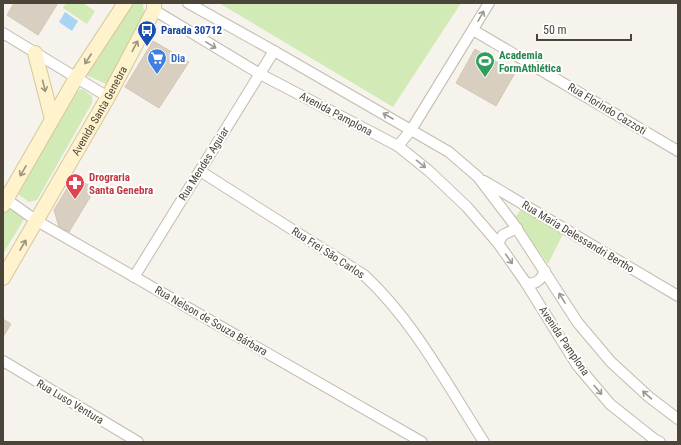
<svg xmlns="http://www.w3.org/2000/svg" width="681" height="445" font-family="'Roboto Condensed',sans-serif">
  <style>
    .green { fill: #d2eab5 }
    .water { fill: #a9d4f2 }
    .building { fill: #d8cfc1; stroke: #d3c7b4 }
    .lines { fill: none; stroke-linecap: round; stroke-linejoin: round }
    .street-casing { stroke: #c2bbae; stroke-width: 12 }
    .secondary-casing { stroke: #d6c79b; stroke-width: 16 }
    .street { stroke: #fff; stroke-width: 10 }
    .secondary { stroke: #fff3cd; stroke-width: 14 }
    .oneway { stroke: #9c9892 }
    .oneway2 { stroke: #9c937c }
    .labels { text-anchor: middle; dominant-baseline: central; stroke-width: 4; stroke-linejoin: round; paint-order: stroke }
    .transit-label { font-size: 11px; font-weight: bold; fill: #164399; stroke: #fff; text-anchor: start }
    .leisure-label { font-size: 11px; font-weight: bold; fill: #27864d; stroke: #fff; text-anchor: start }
    .shop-label { font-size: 11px; font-weight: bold; fill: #366cbe; stroke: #fff; text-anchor: start }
    .street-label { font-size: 11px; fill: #4b4439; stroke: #fff }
    .health-label { font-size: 11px; font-weight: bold; fill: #be3a42; stroke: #fff; text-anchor: start }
  </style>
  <rect width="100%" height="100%" fill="#f6f3ec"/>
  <g class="green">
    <path d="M66,3H83L95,11L87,24L63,8Z"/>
    <path d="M131,3H143L144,13L108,85L84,74Z"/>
    <path d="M219,3H461L393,107Z"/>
    <path d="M82,89L92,96V103L37,200L29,202L19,195L18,190L76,92Z"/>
    <path d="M12,207L22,214L24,219L3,254V212L5,208Z"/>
    <path d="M521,209L563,234L548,264L515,218Z"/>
  </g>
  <path class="water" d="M65,12L78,21L72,31L59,22Z"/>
  <g class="building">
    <path d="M14,3H58L38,35L7,15Z"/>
    <path d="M153,41L189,62L159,108L125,87Z"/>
    <path d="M475,49L515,73L496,106L456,83Z"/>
    <path d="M74,177L95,189L69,232L59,227L54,210Z"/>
    <path d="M3,319L11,324L3,337Z"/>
  </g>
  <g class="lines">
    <g class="street-casing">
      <g id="street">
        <path d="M188,3L274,51L449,152L478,177L513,223L578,323L611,362L649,397L678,419"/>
        <path d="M154,10L260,74L398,146L429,171L467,207L498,243L526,283L577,365L610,404L654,439L660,442"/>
        <path d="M473,30L678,151"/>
        <path d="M3,33L108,97"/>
        <path d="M398,146L411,130L489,3"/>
        <path d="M200,171L364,275C414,321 447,385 484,442"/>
        <path d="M484,181L678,296"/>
        <path d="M3,197L37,221L422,442"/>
        <path d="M498,243L503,235L517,228"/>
        <path d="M134,277L274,51"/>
        <path d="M526,283C536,285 541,280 545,271"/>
        <path d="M3,361L138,442"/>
      </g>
    </g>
    <g class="secondary-casing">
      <g id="secondary">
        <path d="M35,53L52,119"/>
        <path d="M3,205L76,78L125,3"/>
        <path id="s1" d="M3,278L108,97L154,10V3"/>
      </g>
    </g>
    <use href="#street" class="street"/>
    <use href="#secondary" class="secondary"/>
  </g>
  <defs><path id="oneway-shaft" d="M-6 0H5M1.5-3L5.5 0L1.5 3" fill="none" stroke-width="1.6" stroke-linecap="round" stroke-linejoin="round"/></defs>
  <g class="oneway">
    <use href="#oneway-shaft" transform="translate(481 16) rotate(-60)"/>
    <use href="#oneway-shaft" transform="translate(211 45) rotate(31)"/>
    <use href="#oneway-shaft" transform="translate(388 116) rotate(-150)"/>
    <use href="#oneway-shaft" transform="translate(421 164) rotate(39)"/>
    <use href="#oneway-shaft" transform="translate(509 259) rotate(55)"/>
    <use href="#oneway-shaft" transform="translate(562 298) rotate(-122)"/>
    <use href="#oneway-shaft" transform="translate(598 390) rotate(50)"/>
    <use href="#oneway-shaft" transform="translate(647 395) rotate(-139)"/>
  </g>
  <g class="oneway2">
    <use href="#oneway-shaft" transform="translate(135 46) rotate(-62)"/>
    <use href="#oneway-shaft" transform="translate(88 59) rotate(123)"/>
    <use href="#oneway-shaft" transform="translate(44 86) rotate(76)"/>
    <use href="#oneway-shaft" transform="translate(23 171) rotate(120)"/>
    <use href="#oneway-shaft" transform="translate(23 245) rotate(-59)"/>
  </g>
  <defs>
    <g id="bus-pin" transform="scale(1)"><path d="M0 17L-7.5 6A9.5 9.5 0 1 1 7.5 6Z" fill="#1a4fb4" stroke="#fff"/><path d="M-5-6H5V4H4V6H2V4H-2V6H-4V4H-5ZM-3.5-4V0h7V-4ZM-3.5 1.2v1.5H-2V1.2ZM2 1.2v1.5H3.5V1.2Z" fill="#fff"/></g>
    <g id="supermarket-pin" transform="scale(1)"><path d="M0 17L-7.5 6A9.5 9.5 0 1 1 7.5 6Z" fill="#3f7fe0" stroke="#fff"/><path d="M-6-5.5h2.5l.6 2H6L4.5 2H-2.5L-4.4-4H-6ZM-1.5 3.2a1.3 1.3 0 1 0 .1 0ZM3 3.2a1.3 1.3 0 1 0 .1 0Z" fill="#fff"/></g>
    <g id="stadium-pin" transform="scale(1)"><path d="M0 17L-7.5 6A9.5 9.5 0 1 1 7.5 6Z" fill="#2e9e5b" stroke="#fff"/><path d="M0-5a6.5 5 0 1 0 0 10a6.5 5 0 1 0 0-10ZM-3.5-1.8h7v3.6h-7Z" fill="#fff"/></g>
    <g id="pharmacy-pin" transform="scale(1)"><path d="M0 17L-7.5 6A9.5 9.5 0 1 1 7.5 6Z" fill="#e0444e" stroke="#fff"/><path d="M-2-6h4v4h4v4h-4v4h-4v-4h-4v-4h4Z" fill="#fff"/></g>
  </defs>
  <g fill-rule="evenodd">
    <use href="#bus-pin" x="147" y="30"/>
    <use href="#supermarket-pin" x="157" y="58"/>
    <use href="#stadium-pin" x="485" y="61"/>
    <use href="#pharmacy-pin" x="75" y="183"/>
  </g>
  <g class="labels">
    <g class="transit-label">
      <text x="161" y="30">Parada 30712</text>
    </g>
    <g class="leisure-label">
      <text x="499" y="55">Academia<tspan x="499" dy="13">FormAthlética</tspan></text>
    </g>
    <g class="shop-label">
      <text x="171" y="58">Dia</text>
    </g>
    <g class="street-label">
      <text transform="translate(607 109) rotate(31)">Rua Florindo Cazzoti</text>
      <text stroke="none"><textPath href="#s1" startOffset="193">Avenida Santa Genebra</textPath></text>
      <text transform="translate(336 114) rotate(28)">Avenida Pamplona</text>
      <text transform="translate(204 164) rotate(-58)">Rua Mendes Aguiar</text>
      <text transform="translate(578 237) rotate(31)">Rua Maria Delessandri Bertho</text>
      <text transform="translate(328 253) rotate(33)">Rua Frei São Carlos</text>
      <text transform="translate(211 321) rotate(30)">Rua Nelson de Souza Bárbara</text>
      <text transform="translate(564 341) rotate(56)">Avenida Pamplona</text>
      <text transform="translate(70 402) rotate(31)">Rua Luso Ventura</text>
    </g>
    <g class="health-label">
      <text x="89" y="177">Drograria<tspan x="89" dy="13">Santa Genebra</tspan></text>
    </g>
  </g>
  <rect width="681" height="445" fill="none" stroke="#4b4439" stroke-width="8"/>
  <path d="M537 34v6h94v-6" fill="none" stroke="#4b4439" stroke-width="2"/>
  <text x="543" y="34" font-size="12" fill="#4b4439" stroke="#ffffff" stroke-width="3" paint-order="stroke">50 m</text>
</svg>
